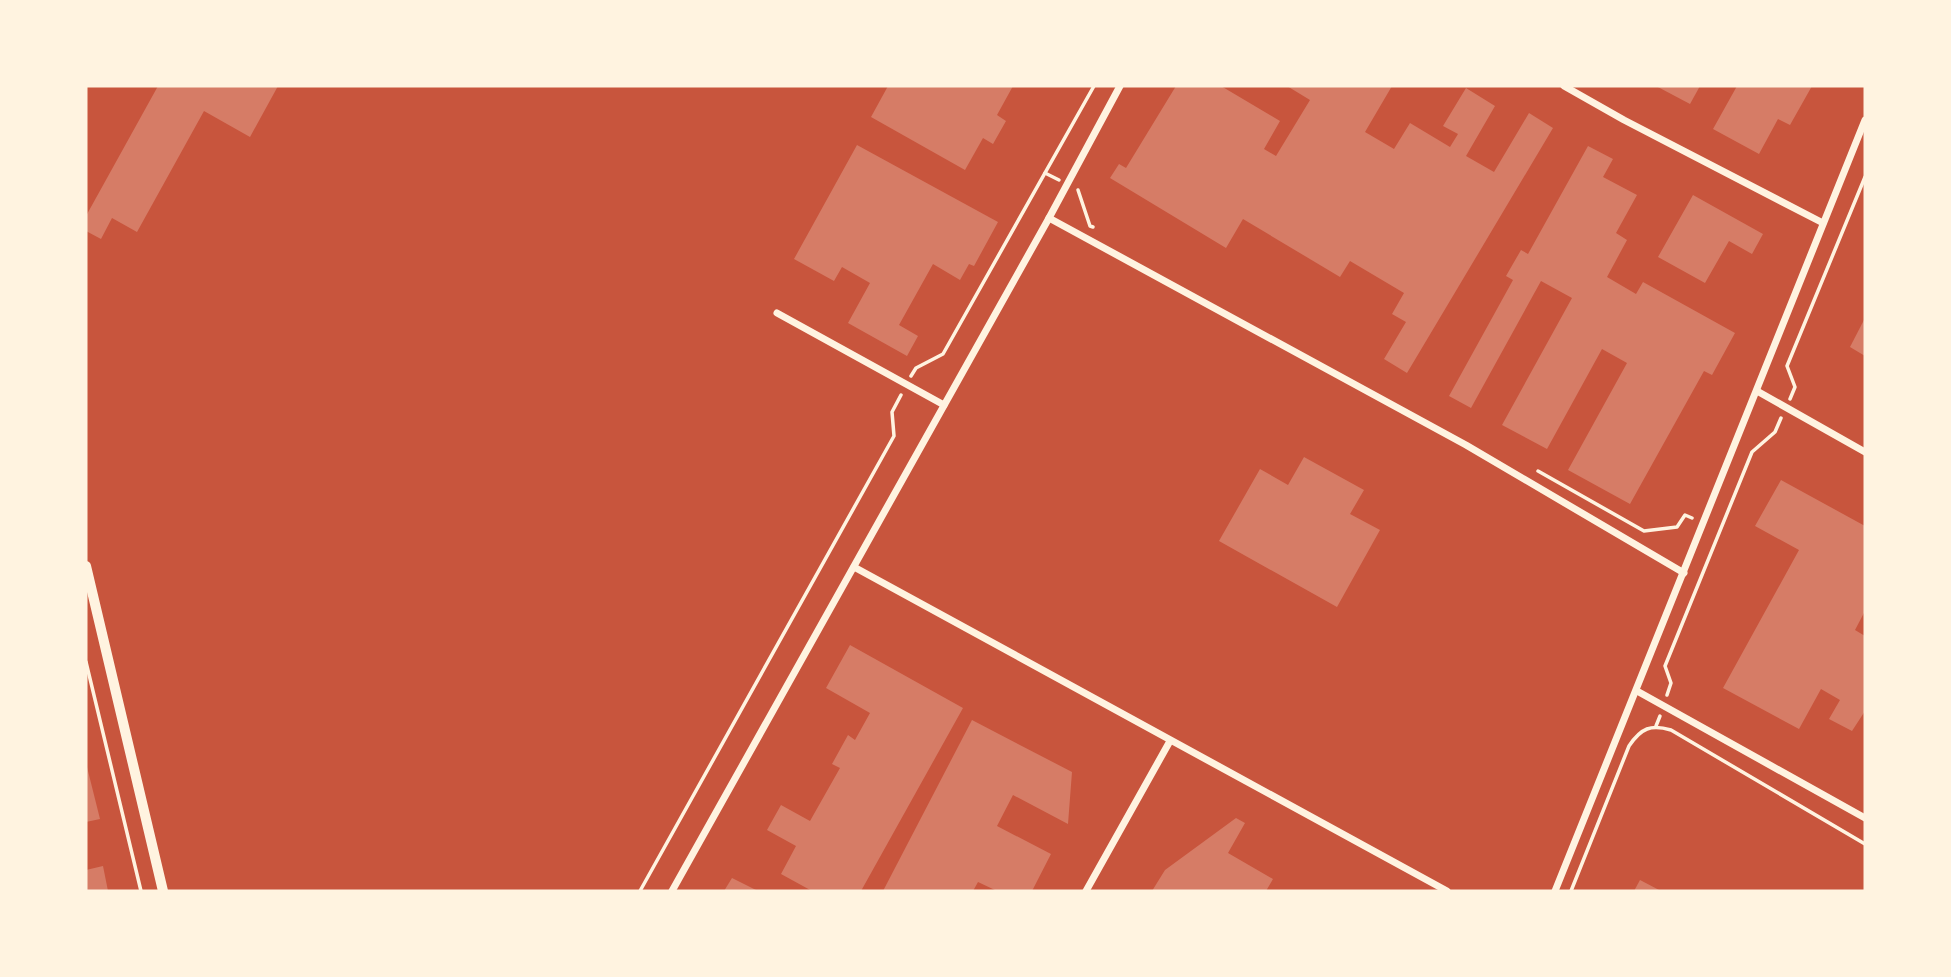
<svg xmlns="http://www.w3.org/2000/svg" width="1951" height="977" font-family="Jost,sans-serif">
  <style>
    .building { fill: #d67c66 }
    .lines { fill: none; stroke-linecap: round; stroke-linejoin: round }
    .path { stroke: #fff3e0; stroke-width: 3.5 }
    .minor { stroke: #fff3e0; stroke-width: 7 }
    .tertiary { stroke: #fff3e0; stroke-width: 10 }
  </style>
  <rect width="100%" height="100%" fill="#c8553d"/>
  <g class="building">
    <path d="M158,86H278L250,137L204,111L137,232L112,218L101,239L86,231V216Z"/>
    <path d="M888,86H1013L997,115L1006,121L993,144L983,138L965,170L871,117Z"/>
    <path d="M1176,86H1221L1280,121L1264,149L1276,156L1310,100L1287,86H1392L1365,132L1394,149L1410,123L1450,147L1458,134L1443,126L1466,88L1495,106L1466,156L1494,172L1529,113L1553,128L1407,373L1384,359L1406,322L1392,314L1404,293L1350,261L1340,277L1243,219L1226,248L1110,178L1119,164L1126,168Z"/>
    <path d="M1656,86H1700L1690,104Z"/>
    <path d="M1737,86H1812L1790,125L1778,119L1759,154L1713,129Z"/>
    <path d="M857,145L998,222L974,266L969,264L960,280L933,264L899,325L918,336L907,356L848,323L870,283L842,267L834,281L794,259Z"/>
    <path d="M1588,146L1613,159L1603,177L1637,195L1616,233L1627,240L1607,277L1636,294L1643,282L1735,333L1712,375L1704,371L1630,504L1568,470L1627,363L1602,349L1547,449L1502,425L1572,298L1541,281L1471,408L1449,396L1513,280L1506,276L1521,250L1528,254Z"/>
    <path d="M1693,195L1763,234L1752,254L1729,241L1705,283L1658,257Z"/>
    <path d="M1865,318V356L1850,347Z"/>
    <path d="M1304,457L1364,490L1350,514L1380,530L1337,607L1219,541L1260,469L1288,485Z"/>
    <path d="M1781,480L1865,526V611L1855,630L1865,636V711L1852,731L1829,719L1840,700L1821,689L1799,729L1723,688L1799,550L1755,526Z"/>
    <path d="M850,645L963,708L861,891H812L781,874L796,846L767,830L781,805L810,821L840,768L832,764L848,735L855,740L870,713L826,688Z"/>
    <path d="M972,720L1072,772L1068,824L1013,795L997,826L1051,854L1032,891H997L978,882L973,891H883Z"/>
    <path d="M86,763L100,819L86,822Z"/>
    <path d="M1236,818L1245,823L1228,853L1273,879L1266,891H1152L1165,870Z"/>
    <path d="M103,866L108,891H86V870Z"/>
    <path d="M732,878L758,891H724Z"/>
    <path d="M1640,880L1661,891H1634Z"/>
  </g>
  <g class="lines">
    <g class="path">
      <path d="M1045,173L1059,180"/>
      <path d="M1078,190L1090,226L1093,227"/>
      <path d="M911,376L916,368L943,354L1094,86"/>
      <path d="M1790,399L1795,387L1787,366L1865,177"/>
      <path d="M1538,471L1644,531L1677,527L1685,515L1692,518"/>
      <path d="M86,662L141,891"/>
      <path d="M1667,695L1671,683L1665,666L1752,452L1775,432L1781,418"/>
      <path d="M1656,726L1660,716"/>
      <path d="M640,891L894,436L892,412L901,395"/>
      <path d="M1571,891L1629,746C1641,728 1651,724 1671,730L1865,844"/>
    </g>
    <g class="minor">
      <path d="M1564,86L1624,120L1823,223"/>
      <path d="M1049,218L1466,445L1684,573"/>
      <path d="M777,313L944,405"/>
      <path d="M1757,391L1865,452"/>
      <path d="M854,567L1447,891"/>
      <path d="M1637,691L1865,818"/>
      <path d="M672,891L1049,218L1120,86"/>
      <path d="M1086,891L1170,741"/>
      <path d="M1555,891L1865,120"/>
    </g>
    <path class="tertiary" d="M86,566L163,891"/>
  </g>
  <rect width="1951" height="977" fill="none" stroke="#fff3e0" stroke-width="175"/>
</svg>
